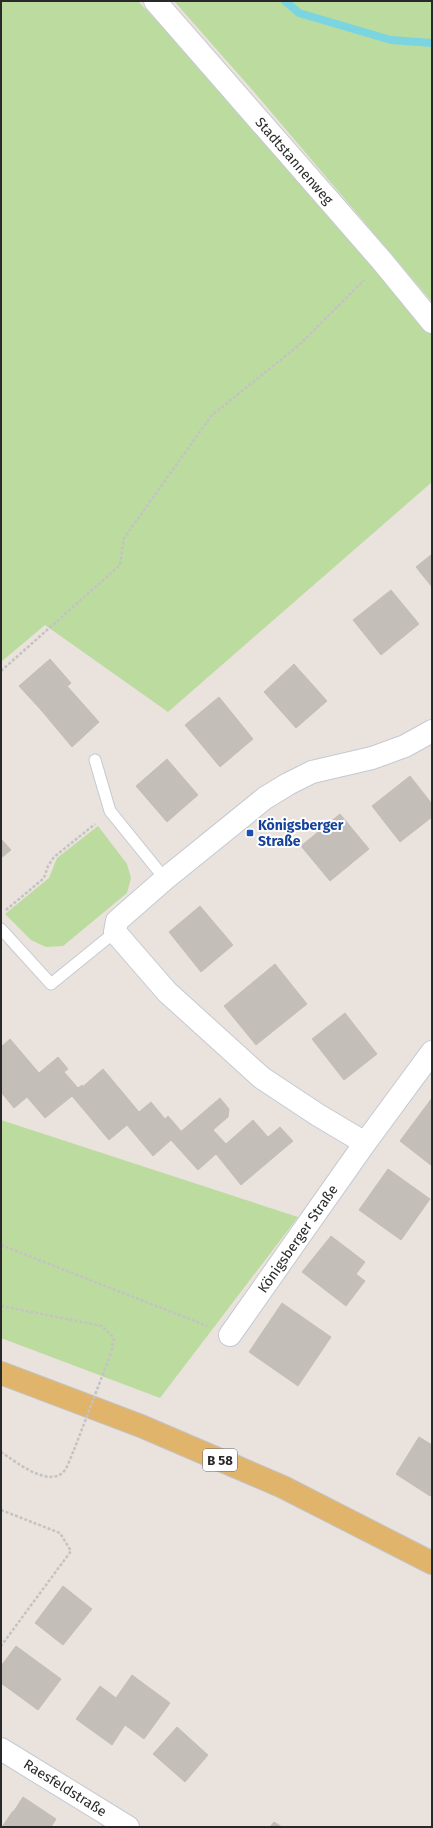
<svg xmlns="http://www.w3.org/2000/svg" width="433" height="1828" font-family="'Fira Sans',sans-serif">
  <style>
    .green { fill: #bcdb9f }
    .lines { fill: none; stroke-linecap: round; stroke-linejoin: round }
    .stream { stroke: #7bd5e1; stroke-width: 8 }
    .building { fill: #c3beb8; stroke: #c5beb7 }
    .lane-casing { stroke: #c4c9d2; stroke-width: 13 }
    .street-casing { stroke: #c4c9d2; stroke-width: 24 }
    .primary-casing { stroke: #c3c3c3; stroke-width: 24 }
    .path { stroke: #c3c3c3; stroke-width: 2.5; stroke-dasharray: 3 2; stroke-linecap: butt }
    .lane { stroke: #fff; stroke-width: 11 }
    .street { stroke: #fff; stroke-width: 22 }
    .primary { stroke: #e1b46b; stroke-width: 22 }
    .path-bridge { stroke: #c3c3c3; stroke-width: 2.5; stroke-dasharray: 3 2; stroke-linecap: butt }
    .transit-dot { fill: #1a4fb4; stroke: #fff; stroke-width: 1.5 }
    .labels { text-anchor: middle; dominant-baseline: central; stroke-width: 4; stroke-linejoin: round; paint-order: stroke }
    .shield { fill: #fff; stroke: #696969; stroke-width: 1 }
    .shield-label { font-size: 13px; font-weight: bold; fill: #292929 }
    .street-label { font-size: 14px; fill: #292929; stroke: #fff }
    .transit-label { font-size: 14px; font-weight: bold; fill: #164399; stroke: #fff; text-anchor: start }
  </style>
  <rect width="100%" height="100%" fill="#eae2dd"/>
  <g class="green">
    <path d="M1,1H138L235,104L432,330V482L168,712L45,625L1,662Z"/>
    <path d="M174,1H432V302L255,93Z"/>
    <path d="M98,826L127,864L131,878L127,893L63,946L46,947L31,940L5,914L49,878L57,858Z"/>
    <path d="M1,1120L298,1217L160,1398L1,1338Z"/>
  </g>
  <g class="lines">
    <path class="stream" d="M285,1L299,13L391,40L432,43"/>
  </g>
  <g class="building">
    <path d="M432,554V587L416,567Z"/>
    <path d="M391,590L419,624L381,655L353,620Z"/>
    <path d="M50,659L71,683L41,710L19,686Z"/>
    <path d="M294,664L327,701L296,728L264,692Z"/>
    <path d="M67,686L99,722L72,747L41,710Z"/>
    <path d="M219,697L253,739L220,767L185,725Z"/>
    <path d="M167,759L198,795L167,822L136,786Z"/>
    <path d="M410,776L432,804V817L400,842L372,806Z"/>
    <path d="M340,814L369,849L330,881L301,846Z"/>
    <path d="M1,839L11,850L1,858Z"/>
    <path d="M200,906L233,945L201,972L169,932Z"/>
    <path d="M275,964L307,1004L256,1045L224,1006Z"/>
    <path d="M345,1013L377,1054L344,1080L312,1039Z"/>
    <path d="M10,1039L39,1073L58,1057L68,1069L64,1072L78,1088L82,1085L83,1087L45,1118L27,1097L14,1108L1,1092V1047Z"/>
    <path d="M103,1069L139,1112L151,1102L165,1119L168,1116L181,1131L153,1156L127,1125L109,1140L72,1096Z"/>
    <path d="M220,1098L229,1109L228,1117L213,1130L226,1144L253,1120L268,1137L280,1127L293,1141L241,1185L216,1154L198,1170L171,1140Z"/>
    <path d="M432,1098V1166L400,1141Z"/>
    <path d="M388,1169L430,1199L401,1240L359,1210Z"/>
    <path d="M331,1236L365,1262L356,1274L365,1281L346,1306L302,1272Z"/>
    <path d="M282,1303L331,1337L298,1386L249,1352Z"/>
    <path d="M419,1437L432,1445V1494L430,1496L396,1474Z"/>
    <path d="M63,1586L92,1609L63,1645L35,1623Z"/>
    <path d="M16,1646L61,1679L38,1710L1,1683V1666Z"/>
    <path d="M132,1675L170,1703L144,1739L125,1725L112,1745L76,1719L100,1686L116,1698Z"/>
    <path d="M177,1727L208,1755L185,1782L153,1754Z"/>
    <path d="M23,1797L56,1819L51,1827H37L14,1811Z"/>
    <path d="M13,1811L36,1827H2Z"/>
    <path d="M274,1822L282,1827H270Z"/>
  </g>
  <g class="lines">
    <g class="lane-casing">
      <g id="lane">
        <path d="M95,760L110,811L165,879"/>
        <path d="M1,929L51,984L115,932"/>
      </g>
    </g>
    <g class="street-casing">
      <g id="street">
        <path d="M155,1L382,261L432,322"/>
        <path d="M365,1143L432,1052"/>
        <path d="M230,1335L365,1143L318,1115L262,1078L167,992L115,932L117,921L165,879L265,798L288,784L312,772L372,758L405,746L432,731"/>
        <path d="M1,1749L128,1827"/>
      </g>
    </g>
    <g class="primary-casing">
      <path id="primary" d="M1,1373L141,1426L283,1487L432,1563"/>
    </g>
    <g class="path">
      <path d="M1,671L120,565L124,538L212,415L298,346L364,280"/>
      <path d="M6,910L44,878L48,866L54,857L95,824"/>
      <path d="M1,1245L207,1326"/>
      <path d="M1,1306L102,1326L114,1338L111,1353"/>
      <path d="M1,1452C15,1461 50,1490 65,1470C69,1464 71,1456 74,1450"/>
      <path d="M1,1510L60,1533L71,1551L1,1646"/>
    </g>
    <use href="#lane" class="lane"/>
    <use href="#street" class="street"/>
    <use href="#primary" class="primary"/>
    <path class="path-bridge" d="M74,1450L111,1353"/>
  </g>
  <rect class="transit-dot" x="246" y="829" width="8" height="8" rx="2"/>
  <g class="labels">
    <rect class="shield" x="203" y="1449" width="34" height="22" rx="3"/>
    <g class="shield-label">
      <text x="220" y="1460">B 58</text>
    </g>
    <g class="street-label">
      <text transform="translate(294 161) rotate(49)">Stadtstannenweg</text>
      <text transform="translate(298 1239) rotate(-55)">Königsberger Straße</text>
      <text transform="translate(65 1788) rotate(32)">Raesfeldstraße</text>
    </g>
    <g class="transit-label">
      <text x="258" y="825">Königsberger<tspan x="258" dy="16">Straße</tspan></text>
    </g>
  </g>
  <rect width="433" height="1828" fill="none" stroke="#292929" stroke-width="4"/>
</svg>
